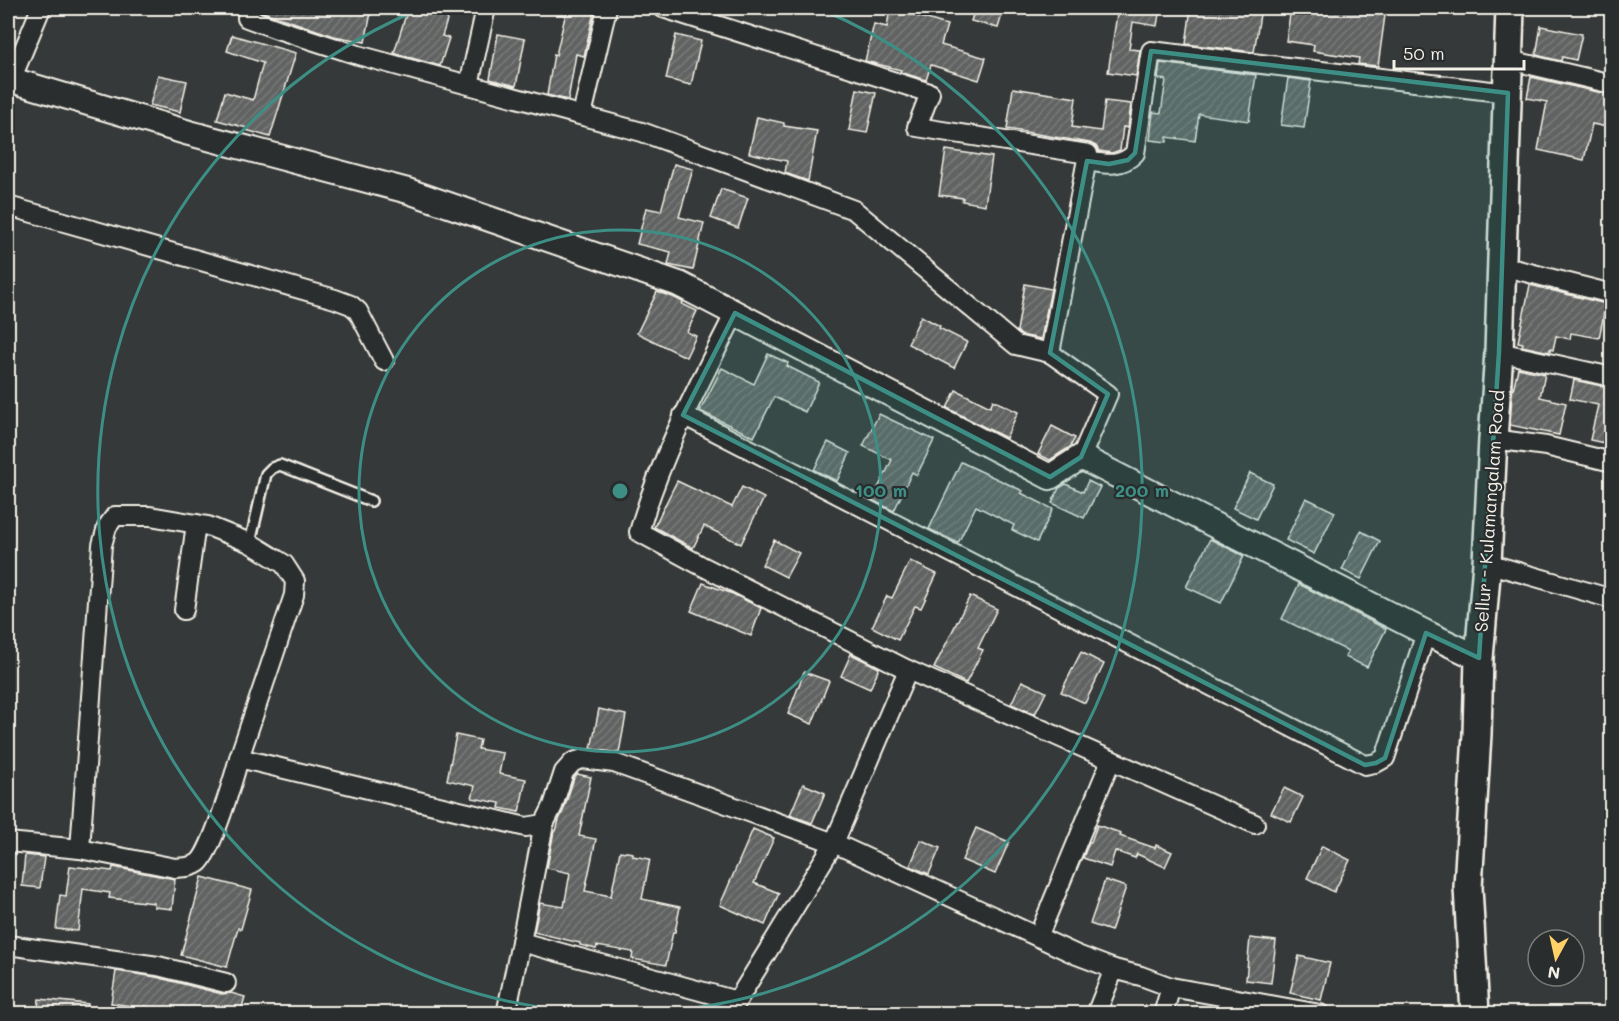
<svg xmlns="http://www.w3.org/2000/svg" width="1619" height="1021" font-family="Mali,sans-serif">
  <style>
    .building { fill: url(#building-hatch); stroke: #f4f1e8; stroke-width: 1.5 }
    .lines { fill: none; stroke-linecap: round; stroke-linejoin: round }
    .lane-casing { stroke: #f4f1e8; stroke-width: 14 }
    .street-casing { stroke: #f4f1e8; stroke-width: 22 }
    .secondary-casing { stroke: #f4f1e8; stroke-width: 28 }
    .primary-casing { stroke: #f4f1e8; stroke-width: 32 }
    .lane { stroke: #2a2d2e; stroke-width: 9 }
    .street { stroke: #2a2d2e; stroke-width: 18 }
    .secondary { stroke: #2a2d2e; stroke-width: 24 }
    .primary { stroke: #2a2d2e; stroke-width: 27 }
    .marked { fill: #3d8f86; fill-opacity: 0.2; stroke: #3d8f86; stroke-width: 4.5; stroke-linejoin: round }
    .ring { fill: none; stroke: #3d8f86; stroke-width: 3 }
    .labels { text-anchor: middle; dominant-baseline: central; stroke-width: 4.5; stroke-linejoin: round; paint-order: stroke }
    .street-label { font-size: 18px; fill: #f4f1e8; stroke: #2a2d2e }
    .centre { fill: #3d8f86; stroke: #2a2d2e; stroke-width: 3 }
    .ring-label { font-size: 18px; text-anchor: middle; font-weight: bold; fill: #3d8f86; stroke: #2a2d2e; stroke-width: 4.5; stroke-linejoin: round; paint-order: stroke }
  </style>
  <defs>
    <pattern id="building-hatch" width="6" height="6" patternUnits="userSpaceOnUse" patternTransform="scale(1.5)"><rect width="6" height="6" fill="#616362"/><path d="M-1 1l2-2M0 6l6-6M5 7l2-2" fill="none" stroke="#787a78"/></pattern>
  </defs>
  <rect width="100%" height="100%" fill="#363939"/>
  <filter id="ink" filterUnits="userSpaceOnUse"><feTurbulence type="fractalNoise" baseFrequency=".0167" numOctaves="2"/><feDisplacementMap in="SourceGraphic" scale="12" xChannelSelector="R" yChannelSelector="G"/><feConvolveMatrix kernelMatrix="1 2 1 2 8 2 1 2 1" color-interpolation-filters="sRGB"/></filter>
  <g filter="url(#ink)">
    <g class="building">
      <path d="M260,8H372L365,42L334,36L281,18L260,11Z"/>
      <path d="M408,8H451L442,36L449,38L440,66L394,53Z"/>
      <path d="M567,8L594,12L584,56L576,54L568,100L547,95L554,54L556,55Z"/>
      <path d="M890,8H908L907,13L947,25L941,45L986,58L979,80L931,65L926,80L900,72L901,70L865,61L874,24L887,27Z"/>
      <path d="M975,8H1004L998,28L971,21Z"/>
      <path d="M1118,8H1160L1157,26L1133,22L1129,49L1140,50L1136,76L1108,72Z"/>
      <path d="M1191,8H1261L1254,52L1186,44Z"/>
      <path d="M1291,8H1386L1378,66L1358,64L1359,58L1313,51L1314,45L1286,41Z"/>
      <path d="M1541,26L1582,34L1576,60L1562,57L1561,61L1536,55Z"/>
      <path d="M498,34L525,39L516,86L490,79Z"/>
      <path d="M232,35L296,53L270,137L246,130L247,128L217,120L225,92L253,100L263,63L227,51Z"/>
      <path d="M676,35L701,41L691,85L666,79Z"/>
      <path d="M1160,63L1256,75L1249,121L1199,114L1195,141L1167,137V142L1150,140L1153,112L1161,113L1166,80L1158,79Z"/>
      <path d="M158,75L187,81L180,112L150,105Z"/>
      <path d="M1531,77L1611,95V107L1607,127L1592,124L1584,160L1538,150L1547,102L1527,98Z"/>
      <path d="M1288,78L1311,81L1304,128L1281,125Z"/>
      <path d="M1013,88L1076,98L1072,127L1101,131L1105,101L1131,104L1128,128L1123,127L1120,150L1112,153L1099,151L1096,146L1090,143L1007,129Z"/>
      <path d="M857,89L876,93L867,133L849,130Z"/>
      <path d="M757,117L784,123V126L817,131L808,181L785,173L787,161L749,153Z"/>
      <path d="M946,150L992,157L985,205L962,201L963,198L939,195Z"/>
      <path d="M674,164L693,169L679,217L704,223L693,270L668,265L671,252L637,244L646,208L661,211Z"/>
      <path d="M721,189L748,198L738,228L711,218Z"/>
      <path d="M1025,284L1051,289L1041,339L1021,335L1017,331Z"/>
      <path d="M1530,285L1606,304L1599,338L1571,333L1570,339L1556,336L1553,350L1550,349V352L1522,346L1523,343L1518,342Z"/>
      <path d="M657,292L673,297L683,302L682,304L697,311L687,332L696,336L686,357L637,333Z"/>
      <path d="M921,316L940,326L939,328L967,342L954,368L908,344Z"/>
      <path d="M768,354L788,363L787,366L819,382L805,412L774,397L754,437L700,411L722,368L754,384Z"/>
      <path d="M1518,368L1545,374L1540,397L1566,403L1559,435L1510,425L1512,394Z"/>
      <path d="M1574,380L1611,388V434L1609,444L1590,440L1598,405L1570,399Z"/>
      <path d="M956,390L990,407L993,400L1018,412L1006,438L947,408Z"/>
      <path d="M879,414L934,440L917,475L912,472L894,511L872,500L892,460L863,446Z"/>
      <path d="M1052,426L1075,438L1070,447L1050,460L1038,454Z"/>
      <path d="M828,442L850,453L837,481L814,470Z"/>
      <path d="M961,462L1023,491L1021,493L1053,509L1037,542L1012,530L1014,525L976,506L958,543L929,529Z"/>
      <path d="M1250,473L1273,484L1256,519L1233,508Z"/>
      <path d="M677,481L732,507L742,487L764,498L741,544L704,526L693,548L654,527Z"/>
      <path d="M1088,481L1100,487L1084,518L1052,503L1059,488L1066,484L1083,492Z"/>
      <path d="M1306,498L1335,512L1314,554L1286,540Z"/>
      <path d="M1361,531L1380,541L1361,579L1342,570Z"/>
      <path d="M1210,539L1244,556L1221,603L1186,587Z"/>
      <path d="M774,540L799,553L786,577L762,565Z"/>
      <path d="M910,561L937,574L921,608L915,606L898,640L872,627L887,596L892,598Z"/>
      <path d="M703,583L733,594L761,608L751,636L691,611Z"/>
      <path d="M1299,584L1386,629L1367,667L1345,657L1348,651L1282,619Z"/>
      <path d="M970,596L997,609L978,648L983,650L966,683L934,668Z"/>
      <path d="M1081,652L1104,664L1085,703L1061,692Z"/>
      <path d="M851,654L879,668L870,689L841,676Z"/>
      <path d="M804,672L829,681L812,724L788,714Z"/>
      <path d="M1022,681L1046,692L1035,714L1011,704Z"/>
      <path d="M599,709L626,715L619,753L591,749Z"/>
      <path d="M456,735L480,740L478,749L503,753L499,774L526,779L519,812L499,808L500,803L472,798L475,786L447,780Z"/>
      <path d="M577,774L591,777L579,836L596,839L585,891L611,896L620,851L633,853V856L650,859L642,899L680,907L675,932H673L666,965L632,959L633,952L597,946L596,949L580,945V943L534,932L540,903L564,907L570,873L547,868L554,831H556L559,820L564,809L574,778Z"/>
      <path d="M803,784L825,793L812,823L790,815Z"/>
      <path d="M1284,788L1303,797L1291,822L1271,813Z"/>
      <path d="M1097,825L1121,833L1120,836L1155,848L1156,845L1172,852L1165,867L1137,854L1135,858L1115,851L1110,867L1083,858L1089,842H1091Z"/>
      <path d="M976,828L1009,842L995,874L962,860Z"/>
      <path d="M753,829L774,838L754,883L779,893L765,925L720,905Z"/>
      <path d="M921,840L940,848L929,874L910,866Z"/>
      <path d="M1322,846L1350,860L1334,892L1307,878Z"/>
      <path d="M25,855L44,857L40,888L22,886Z"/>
      <path d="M70,866L112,871L113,867L175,879L172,909L154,907V903L109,898L110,893L83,889L78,931L56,929L60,895L66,896Z"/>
      <path d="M202,877L252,890L241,929L238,928L227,967L181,955Z"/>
      <path d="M1105,880L1126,887L1111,931L1090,924Z"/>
      <path d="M1250,938L1276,941L1271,983L1246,980Z"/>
      <path d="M1299,956L1330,963L1321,1000L1290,993Z"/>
      <path d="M116,971L156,977L222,994L231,993L245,997L240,1014H172L144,1006L143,1008L111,1003Z"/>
      <path d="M39,999L88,1004L87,1014H37Z"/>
    </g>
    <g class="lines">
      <g class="lane-casing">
        <path id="lane" d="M250,543L266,474L272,468L280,465L371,501"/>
      </g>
      <g class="street-casing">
        <g id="street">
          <path d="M249,8L247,18L277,29L358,55L642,132L854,210L1016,345L1050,353"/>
          <path d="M663,8L930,93L917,127L1088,154L1050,353L1108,394L1081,457"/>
          <path d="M1509,60L1612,84"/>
          <path d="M11,80L41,8"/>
          <path d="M469,85L486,8"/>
          <path d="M582,115L607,8"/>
          <path d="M1087,161C1105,164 1121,168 1135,153L1151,51L1508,93"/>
          <path d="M8,206L335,299L351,305L358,311L384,361"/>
          <path d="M1502,266L1612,294"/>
          <path d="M735,313C699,384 661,455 639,532L700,565L908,670L1255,824"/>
          <path d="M1499,352L1612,377"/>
          <path d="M683,415L1365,765L1376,763L1385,758L1426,633"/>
          <path d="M1493,439L1546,446L1612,462"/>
          <path d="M1487,563L1612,599"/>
          <path d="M184,610L196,524"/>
          <path d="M8,842L80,849L175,868C184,867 191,868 198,863C211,854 234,777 239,758L526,827L544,824L553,806L564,772L573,762L583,759L614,763L834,843L908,670"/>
          <path d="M80,849L102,545L107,527L115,516H150L208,526L250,543L284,564L295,581L294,595L239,758"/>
          <path d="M1038,937L1111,760"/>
          <path d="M521,942L737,1001"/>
          <path d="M8,945L158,966L226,983"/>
          <path d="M506,1014L521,942L544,824"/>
          <path d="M731,1014L737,1001L834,843L1077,955L1114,969L1141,976L1171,987L1320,1014"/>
          <path d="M1096,1014L1114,969"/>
          <path d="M1163,1014L1171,987"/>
        </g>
      </g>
      <g class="secondary-casing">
        <path id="secondary" d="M8,79L189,133L408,191L679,284L1050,477L1081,457L1426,633L1479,658"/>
      </g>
      <g class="primary-casing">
        <path id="primary" d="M1475,1014L1468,887L1477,734L1479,658L1487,563L1493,439L1499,352L1510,8"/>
      </g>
      <use href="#lane" class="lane"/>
      <use href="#street" class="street"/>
      <use href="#secondary" class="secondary"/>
      <use href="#primary" class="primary"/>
    </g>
  </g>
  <path class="marked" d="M1151,51L1508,93L1499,352L1479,658L1426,633L1385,758L1376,763L1365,765L683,415L735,313L1050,477L1081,457L1108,394L1050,353L1087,161L1109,164L1128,160L1135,153Z"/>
  <g class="ring">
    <circle cx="620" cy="491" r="261"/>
    <path d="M820 9A522 522 0 1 1 420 9"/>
  </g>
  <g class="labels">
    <g class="street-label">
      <text transform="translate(1489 511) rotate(-86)">Sellur - Kulamangalam Road</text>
    </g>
  </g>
  <circle cx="620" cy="491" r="9" class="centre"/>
  <g class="ring-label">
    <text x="881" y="497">100 m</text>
    <text x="1142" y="497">200 m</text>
  </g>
  <rect width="1619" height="1021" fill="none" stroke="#2a2d2e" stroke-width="30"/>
  <rect x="15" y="15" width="1589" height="991" fill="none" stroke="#f4f1e8" stroke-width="2" filter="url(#ink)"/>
  <g transform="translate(1556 958) rotate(188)"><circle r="28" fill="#2a2d2e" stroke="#7b7b78" stroke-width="1.5"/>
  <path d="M0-4.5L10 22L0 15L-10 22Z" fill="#ffd166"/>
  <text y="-9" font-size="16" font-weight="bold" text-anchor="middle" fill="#f4f1e8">N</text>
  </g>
  <path d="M1394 60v9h130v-9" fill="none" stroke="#f4f1e8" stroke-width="3"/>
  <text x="1403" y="60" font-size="18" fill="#f4f1e8" stroke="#2a2d2e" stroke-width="4.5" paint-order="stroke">50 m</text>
</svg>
